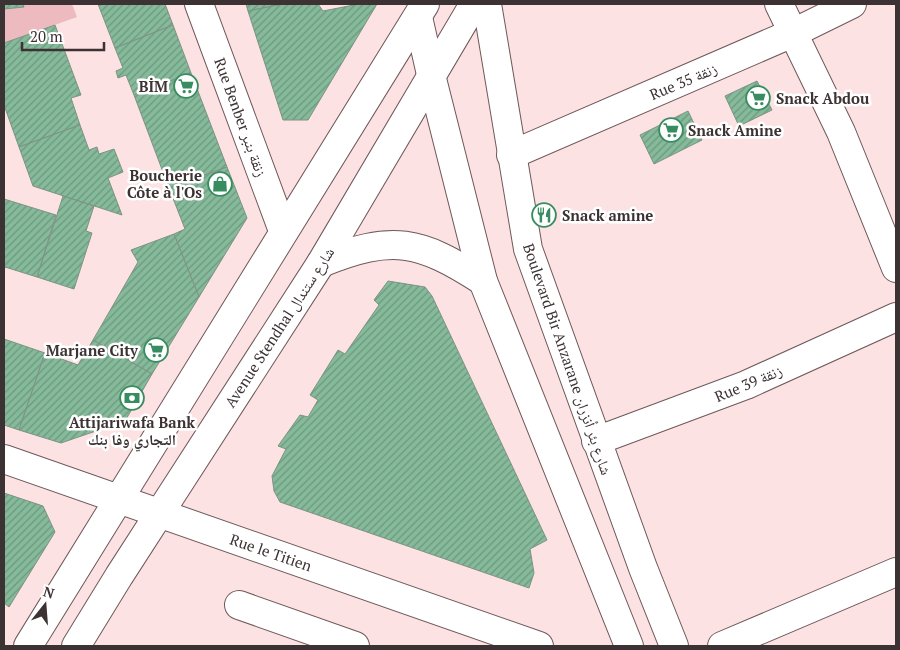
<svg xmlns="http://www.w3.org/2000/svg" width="900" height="650" font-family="'PT Serif','Noto Naskh Arabic',serif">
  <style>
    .green { fill: #edbbbf }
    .building { fill: url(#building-hatch); stroke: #7e9285 }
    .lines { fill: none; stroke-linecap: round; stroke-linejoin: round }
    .minor-casing { stroke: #6f585a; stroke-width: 30 }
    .major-casing { stroke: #6f585a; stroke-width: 30 }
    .minor { stroke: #fff; stroke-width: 28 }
    .major { stroke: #fff; stroke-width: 28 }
    .labels { text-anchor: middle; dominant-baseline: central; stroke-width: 5; stroke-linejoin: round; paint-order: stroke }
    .street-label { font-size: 15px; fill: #3c3233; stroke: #fff }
    .poi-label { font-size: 15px; font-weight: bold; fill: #3c3233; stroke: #fff; text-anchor: end }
  </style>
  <defs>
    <pattern id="building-hatch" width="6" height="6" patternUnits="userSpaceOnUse" patternTransform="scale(1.25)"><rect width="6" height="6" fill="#85ba9a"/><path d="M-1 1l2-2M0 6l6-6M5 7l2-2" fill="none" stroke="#6e987e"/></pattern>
  </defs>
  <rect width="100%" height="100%" fill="#fce2e3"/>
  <path class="green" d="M23,4H72L77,17L4,43V9L23,7Z"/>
  <g class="building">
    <path d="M4,4H23L24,7L4,9Z"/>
    <path d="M98,4H165L173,25L115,48Z"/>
    <path d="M246,4H283L248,11Z"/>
    <path d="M283,4H318L323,11L359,4H377L308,120H283L248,11Z"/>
    <path d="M55,25L81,95L71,98L80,125L19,147L4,105V43Z"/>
    <path d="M173,25L191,73L134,95L126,75L118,78L116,71L123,68L115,48Z"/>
    <path d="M191,73L227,167L169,188L134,95Z"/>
    <path d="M757,81L772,110L739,126L725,96Z"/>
    <path d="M688,111L702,140L654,164L640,135Z"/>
    <path d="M80,125L89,150L97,147L99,154L114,149L123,172L108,178L122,215L33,186L19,147Z"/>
    <path d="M227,167L247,218L199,297L174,234L185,229L169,188Z"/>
    <path d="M63,196L94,206L86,231L92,233L74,289L37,277Z"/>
    <path d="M4,199L56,215L37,277L5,267L4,271Z"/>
    <path d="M174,234L199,297L152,374L93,340L138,262L131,250Z"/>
    <path d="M388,281L425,287L432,296L547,540L530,549L534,573L529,588L280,502L274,491L272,476L286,449L278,446L300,415L308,417L318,400L310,395L338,350L345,354L379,305L374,300Z"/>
    <path d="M4,339L45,353L19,430L4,425Z"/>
    <path d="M93,340L152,374L125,421L61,443L19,430L45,353L78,365Z"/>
    <path d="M4,493L43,506L55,532L9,607L4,603Z"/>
  </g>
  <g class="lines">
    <g class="minor-casing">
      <g id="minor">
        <path d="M199,4L283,231"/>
        <path d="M779,4L841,132L896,268"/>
        <path d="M511,155L795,32L852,4"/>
        <path d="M596,441L746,385L896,317"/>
        <path d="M4,459L539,646"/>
        <path d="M239,605L355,646"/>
        <path d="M722,646L896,572"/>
      </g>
    </g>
    <g class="major-casing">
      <g id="major">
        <path d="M487,4L528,249L643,568L674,646"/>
        <path d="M418,17L432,79L483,281L629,646"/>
        <path d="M321,263C393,234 419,240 483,281"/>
        <path d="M28,646L425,4"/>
        <path d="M76,646L119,576L321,263L474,4"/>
      </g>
    </g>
    <use href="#minor" class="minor"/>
    <use href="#major" class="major"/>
  </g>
  <defs>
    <g id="supermarket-ring" transform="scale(1.25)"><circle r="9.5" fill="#fff" stroke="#388d60" stroke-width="1.5"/><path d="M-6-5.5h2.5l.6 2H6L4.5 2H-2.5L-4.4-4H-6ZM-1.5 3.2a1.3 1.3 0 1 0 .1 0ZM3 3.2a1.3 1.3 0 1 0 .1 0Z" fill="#388d60"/></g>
    <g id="shop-ring" transform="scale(1.25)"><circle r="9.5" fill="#fff" stroke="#388d60" stroke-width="1.5"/><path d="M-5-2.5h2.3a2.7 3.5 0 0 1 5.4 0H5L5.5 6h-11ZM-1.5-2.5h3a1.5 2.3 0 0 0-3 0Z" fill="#388d60"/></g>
    <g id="restaurant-ring" transform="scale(1.25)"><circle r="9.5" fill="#fff" stroke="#388d60" stroke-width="1.5"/><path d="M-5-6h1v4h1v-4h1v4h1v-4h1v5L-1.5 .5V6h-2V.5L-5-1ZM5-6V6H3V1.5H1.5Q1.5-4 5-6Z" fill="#388d60"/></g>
    <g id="bank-ring" transform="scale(1.25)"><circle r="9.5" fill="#fff" stroke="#388d60" stroke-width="1.5"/><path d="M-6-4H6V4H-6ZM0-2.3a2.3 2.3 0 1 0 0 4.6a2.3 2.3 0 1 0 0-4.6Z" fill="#388d60"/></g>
  </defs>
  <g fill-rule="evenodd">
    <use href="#supermarket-ring" x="186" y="86"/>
    <use href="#supermarket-ring" x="758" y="98"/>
    <use href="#supermarket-ring" x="671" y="130"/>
    <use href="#shop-ring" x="220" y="184"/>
    <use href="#restaurant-ring" x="544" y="215"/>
    <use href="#supermarket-ring" x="156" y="350"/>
    <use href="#bank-ring" x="132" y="398"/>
  </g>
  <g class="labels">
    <g class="street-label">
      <text transform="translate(683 81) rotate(-23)">Rue 35 زنقة</text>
      <text transform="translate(241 117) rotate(70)">Rue Benber زنقة بنبر</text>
      <text transform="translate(279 327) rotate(-57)">Avenue Stendhal شارع ستندال</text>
      <text transform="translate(568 359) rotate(71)">Boulevard Bir Anzarane شارع بئر أنزران</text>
      <text transform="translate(748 383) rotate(-23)">Rue 39 زنقة</text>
      <text transform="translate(271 552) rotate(19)">Rue le Titien</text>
    </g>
    <g class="poi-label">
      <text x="168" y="86">BİM</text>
      <text x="776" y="98" text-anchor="start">Snack Abdou</text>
      <text x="688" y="130" text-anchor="start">Snack Amine</text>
      <text x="202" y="175">Boucherie<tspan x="202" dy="17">Côte à l'Os</tspan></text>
      <text x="562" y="215" text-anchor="start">Snack amine</text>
      <text x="138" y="350">Marjane City</text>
      <text x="132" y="422" text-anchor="middle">Attijariwafa Bank<tspan x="132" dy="17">التجاري وفا بنك</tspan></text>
    </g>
  </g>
  <rect width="900" height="650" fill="none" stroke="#3c3233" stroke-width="10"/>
  <g transform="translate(45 605) rotate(17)" stroke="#ffffff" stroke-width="4" paint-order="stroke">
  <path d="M0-4L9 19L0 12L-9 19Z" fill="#3c3233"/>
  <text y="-8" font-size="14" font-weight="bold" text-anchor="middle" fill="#3c3233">N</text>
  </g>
  <path d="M22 42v8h82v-8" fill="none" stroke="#3c3233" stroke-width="2.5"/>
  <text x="30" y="42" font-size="15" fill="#3c3233" stroke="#ffffff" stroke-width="4" paint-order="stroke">20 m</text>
</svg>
